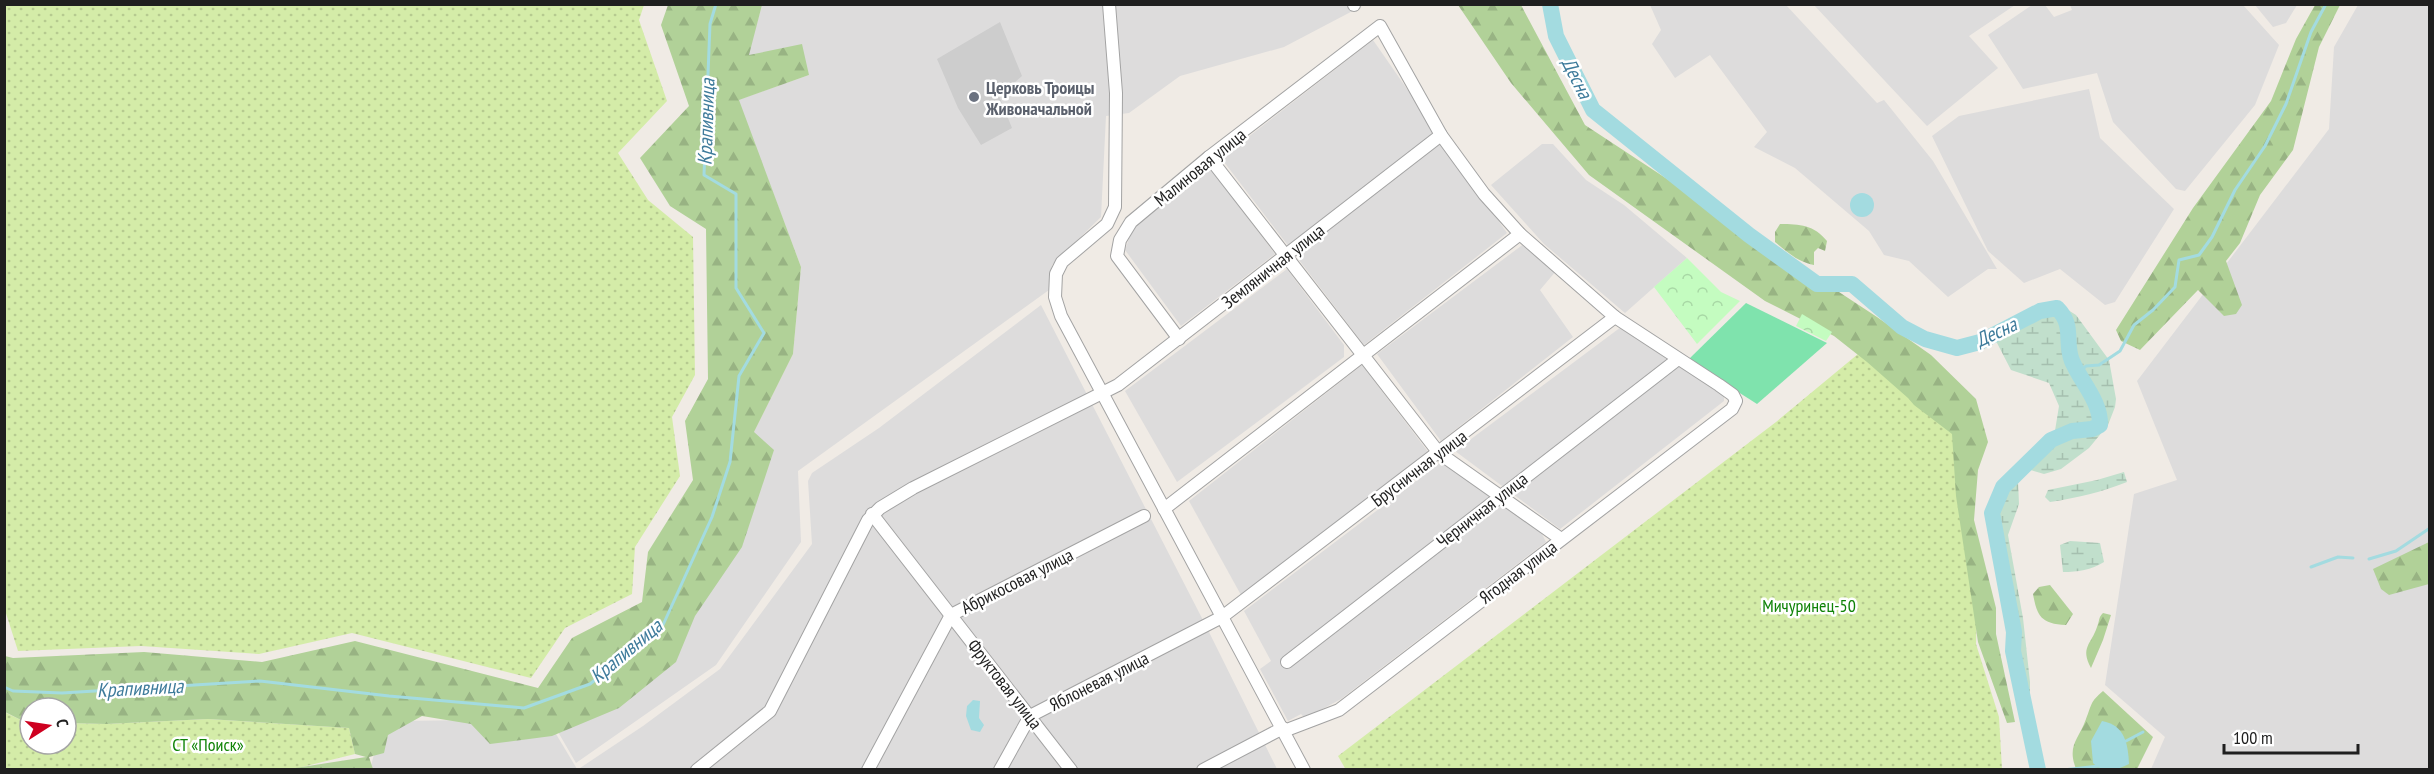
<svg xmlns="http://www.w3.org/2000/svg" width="2434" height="774" font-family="'PT Sans Narrow',sans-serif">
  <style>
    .residential { fill: #dddcdc }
    .religious { fill: #cdcdcd }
    .grass { fill: url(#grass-dots) }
    .forest { fill: url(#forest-firs) }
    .wetland { fill: url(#wetland-marsh) }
    .park { fill: url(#park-crowns) }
    .pitch { fill: #7fe3ad }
    .water { fill: #a3dbe0 }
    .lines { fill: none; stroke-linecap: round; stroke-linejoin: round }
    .stream { stroke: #a3dbe0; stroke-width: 3 }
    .river { stroke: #a3dbe0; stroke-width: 16 }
    .minor-casing { stroke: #a3a3a3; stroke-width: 14 }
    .minor { stroke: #fff; stroke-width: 12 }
    .worship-dot { fill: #6b7280; stroke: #fff; stroke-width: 2 }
    .labels { text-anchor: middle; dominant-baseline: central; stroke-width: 5; stroke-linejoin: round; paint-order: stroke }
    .worship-label { font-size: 18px; font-weight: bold; fill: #5b616d; stroke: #fff; text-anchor: start }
    .street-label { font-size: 18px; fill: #1f1f1f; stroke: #fff }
    .park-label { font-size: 18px; fill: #0f8307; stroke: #fff }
    .water-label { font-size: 20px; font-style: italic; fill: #3e7b9b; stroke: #fff }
  </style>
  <defs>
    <pattern id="grass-dots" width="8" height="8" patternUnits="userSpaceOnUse" patternTransform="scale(1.5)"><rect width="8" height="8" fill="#d4eca8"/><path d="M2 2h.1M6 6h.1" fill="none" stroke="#b6ca90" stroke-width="1.8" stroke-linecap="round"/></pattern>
    <pattern id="forest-firs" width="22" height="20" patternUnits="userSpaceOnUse" patternTransform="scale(1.5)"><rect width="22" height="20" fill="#b1d198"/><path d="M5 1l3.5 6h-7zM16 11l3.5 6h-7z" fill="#98b383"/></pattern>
    <pattern id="wetland-marsh" width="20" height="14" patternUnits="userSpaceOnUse" patternTransform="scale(1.5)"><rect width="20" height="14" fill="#c1dfcc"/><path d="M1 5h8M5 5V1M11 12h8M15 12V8" fill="none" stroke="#a5bfaf"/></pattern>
    <pattern id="park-crowns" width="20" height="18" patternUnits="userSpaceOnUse" patternTransform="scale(1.5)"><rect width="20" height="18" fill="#c4fcc0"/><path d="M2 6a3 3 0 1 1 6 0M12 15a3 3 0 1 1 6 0" fill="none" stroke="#a8d8a5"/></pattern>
  </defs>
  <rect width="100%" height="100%" fill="#f0ebe5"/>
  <g class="residential">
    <path d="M762,5H1364L1284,47L1180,76L1129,113L1106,116L1101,217L1052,265L1049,290L798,471L801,542L716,665L576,763L554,725L667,660L754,432L793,354L801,267L738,100L809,75L748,55Z"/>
    <path d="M1650,5H1786L1877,103L1884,100L1933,161L1997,269H1988L1948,297L1909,261L1884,255L1869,231L1795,168L1754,147L1767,132L1710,55L1675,78L1652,44L1661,30Z"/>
    <path d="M1814,5H2015L1969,36L1998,68L1927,126Z"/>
    <path d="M2243,5L2279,45L2255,105L2185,191L2176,189L2113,122L2097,73L2023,89L1988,35L2032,5H2045L2054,17L2072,10L2070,5Z"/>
    <path d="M2255,5H2297L2286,23L2273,27Z"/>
    <path d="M2358,5H2429V769H2151L2165,737L2105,685L2134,494L2177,480L2137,381L2329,129L2334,47Z"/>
    <path d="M1373,40L1507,233L1364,345L1221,158Z"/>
    <path d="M2089,89L2100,138L2174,209L2115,302L2105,305L2060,269L2024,283L1988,251L1932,136L1959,116Z"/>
    <path d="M1542,144H1553L1586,180L1624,205L1687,258L1625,313L1544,244L1491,185Z"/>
    <path d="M1210,168L1275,254L1181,326L1125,250L1133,227Z"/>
    <path d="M1525,243L1556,271L1540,290L1573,337L1441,441L1377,354Z"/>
    <path d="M1287,269L1344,345V357L1177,482L1125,391Z"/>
    <path d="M1041,305L1206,626L1277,769L577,770L643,726L720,669L812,544L808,481L812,473L879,428Z"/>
    <path d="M1621,327L1724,396V401L1560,529L1455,451Z"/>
    <path d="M1362,365L1429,453L1241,595L1189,501Z"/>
    <path d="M1441,462L1540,530L1546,542L1341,699L1313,714L1304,717L1301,714L1288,721L1260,669L1271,661L1244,611Z"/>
    <path d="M478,720L550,724L577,769L370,770L378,738L394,721Z"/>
  </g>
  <path class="religious" d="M1000,22L1022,76L999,96L1012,128L981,145L958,108L937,59Z"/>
  <g class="grass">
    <path d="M4,5H644L639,20L667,101L618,153L648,200L693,237L695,375L672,417L680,476L635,547L632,594L565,628L531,678L352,633L259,654L141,646L18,651L4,607Z"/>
    <path d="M1858,354L1961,428L1977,606L1976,644L1999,717L2002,769L1346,770L1338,756L1776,422Z"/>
    <path d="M4,712L21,720L30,721V744H66V723L106,724L208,719L349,728L355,754L290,770L5,769Z"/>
  </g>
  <g class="forest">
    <path d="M668,5H762L749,55L802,44L809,75L739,100L801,267L793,354L754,432L774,450L742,547L695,616L676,662L619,708L552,736L490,744L471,724L422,716L388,735L384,753L369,757L373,769H289L366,757L355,754L349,728L208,719L106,724L66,723V708H30V721L21,720L5,712V656L13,658L144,652L262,662L355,641L538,688L572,638L642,602L648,552L693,480L685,421L708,379L706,229L670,206L640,158L689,106L661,25Z"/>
    <path d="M1458,5H1521L1585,125L1877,317L1931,355L1976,399L1988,442L1978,470L1974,520L1996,608V634L2015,722L2007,723L1978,642L1956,496L1952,434L1914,405L1908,398L1867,362L1834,336L1765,301L1589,175L1511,83Z"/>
    <path d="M2315,5H2340L2319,47L2293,150L2260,195L2240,243L2226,261L2242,305L2236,314L2224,316L2198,290L2140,350L2121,341L2116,330L2193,208L2271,101L2296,39Z"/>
    <path d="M1780,224C1800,224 1814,225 1827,241L1825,251L1818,248L1814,252V265C1798,262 1787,252 1775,242V232Z"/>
    <path d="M2429,542V584L2389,595L2381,589L2373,569Z"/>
    <path d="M2050,585L2073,614L2066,625C2041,624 2037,616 2033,594L2039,587Z"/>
    <path d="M2103,613L2111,615L2103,640L2091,668C2080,647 2091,645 2097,627C2100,620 2098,618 2103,613Z"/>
    <path d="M2103,691L2153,737L2137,769H2076C2067,745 2078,741 2086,719C2092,704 2090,702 2103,691Z"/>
  </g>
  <g class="wetland">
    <path d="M2065,308L2076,315L2109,360L2116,399L2115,407L2108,425L2089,448L2061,469L2044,474L2027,469L2053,443L2059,406L2049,383L2011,370L1996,341L2040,315Z"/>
    <path d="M2124,472L2127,482C2102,492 2077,498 2050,502L2045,497L2048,490L2097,480Z"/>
    <path d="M2018,481L2019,504L2008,535L2023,618L2030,682V710L2022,716L2017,693V631L1994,514L2005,490L2012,483Z"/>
    <path d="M2070,541L2100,543L2104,562C2091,570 2078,572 2063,572L2060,545Z"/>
  </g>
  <g class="park">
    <path d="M1687,258L1721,292L1740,301L1697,344L1654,287Z"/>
    <path d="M1802,314L1832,332L1826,341L1796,326Z"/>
  </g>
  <path class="pitch" d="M1746,303L1827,343L1757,404L1688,360Z"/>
  <g class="water">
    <circle cx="1862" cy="205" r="12"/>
    <path d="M973,700L980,701L979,718L984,725L980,732L971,730L966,716L967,706Z"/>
    <path d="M2102,721C2125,725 2128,744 2129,764C2117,770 2104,774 2093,763L2091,741Z"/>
  </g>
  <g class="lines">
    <g class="stream">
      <path d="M2079,373L2086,366L2099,365L2120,351L2134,325L2153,310L2175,287L2179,260L2199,255L2212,237L2235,190L2265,146L2286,104L2311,32L2326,4"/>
      <path d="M2369,559L2396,551L2430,528"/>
      <path d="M2311,567L2338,557L2353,558"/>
      <path d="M4,687L13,691L62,693L260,681L389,696L524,708L590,684L663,625L712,517L730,462L739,376L764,333L736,288V194L704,175L710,24L716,4"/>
      <path d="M2126,741L2143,732"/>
      <path d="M2063,770L2099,766"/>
    </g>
    <path class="river" d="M1550,4L1556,36L1593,110L1749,235L1817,284H1852L1902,327L1925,339L1957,348L1980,342L2040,311L2057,308C2075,326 2064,341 2072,361C2081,382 2101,402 2100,425L2092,429L2072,431L2051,440L2003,487L1992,513L2014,632L2013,651L2038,770"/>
    <g class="minor-casing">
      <g id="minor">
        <path d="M1109,4L1116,93L1115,207L1107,224L1062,262L1056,274L1055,297L1061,316L1304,770"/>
        <path d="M1354,4V5"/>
        <path d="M1209,157L1439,453L1561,539"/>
        <path d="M1179,339L1117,256L1120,240L1131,222L1209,157L1380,26L1441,135L1484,194L1520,234L1615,317L1719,385L1733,395L1736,401L1732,409L1339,710L1284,731"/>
        <path d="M1164,509L1520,234"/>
        <path d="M872,514L1071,770"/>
        <path d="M1287,662L1678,359"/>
        <path d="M697,770L770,711L868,520L880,508L913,488L1118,385L1441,135"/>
        <path d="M868,770L951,615L1144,516"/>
        <path d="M1000,770L1030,716L1222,617L1615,317"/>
        <path d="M1203,770L1283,728"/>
      </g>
    </g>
    <use href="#minor" class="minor"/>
  </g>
  <circle class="worship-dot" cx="974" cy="97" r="6"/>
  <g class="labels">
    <g class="worship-label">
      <text x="986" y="87">Церковь Троицы<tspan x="986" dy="21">Живоначальной</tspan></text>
    </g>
    <g class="street-label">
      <text transform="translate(1200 167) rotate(-39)">Малиновая улица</text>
      <text transform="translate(1273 266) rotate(-38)">Земляничная улица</text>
      <text transform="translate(1419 468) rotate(-37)">Брусничная улица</text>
      <text transform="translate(1482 510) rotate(-38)">Черничная улица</text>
      <text transform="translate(1518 572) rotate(-37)">Ягодная улица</text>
      <text transform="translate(1017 581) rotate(-27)">Абрикосовая улица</text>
      <text transform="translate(1099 681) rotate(-27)">Яблоневая улица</text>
      <text transform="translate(1005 684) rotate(52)">Фруктовая улица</text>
    </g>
    <g class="park-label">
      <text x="1809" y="605">Мичуринец-50</text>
      <text x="208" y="744">СТ «Поиск»</text>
    </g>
    <g class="water-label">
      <text transform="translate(1577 78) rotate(63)">Десна</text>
      <text transform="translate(706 122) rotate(-88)">Крапивница</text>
      <text transform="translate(1996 332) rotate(-25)">Десна</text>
      <text transform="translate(626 651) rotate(-40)">Крапивница</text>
      <text transform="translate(140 688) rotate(-3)">Крапивница</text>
    </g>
  </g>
  <rect width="2434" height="774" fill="none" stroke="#1f1f1f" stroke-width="12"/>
  <g transform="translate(48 726) rotate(78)"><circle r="28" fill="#ffffff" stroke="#a5a5a5" stroke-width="1.5"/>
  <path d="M0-4.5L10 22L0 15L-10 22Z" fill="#ce0020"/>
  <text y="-9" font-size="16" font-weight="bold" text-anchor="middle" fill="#1f1f1f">С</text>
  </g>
  <path d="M2224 744v9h134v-9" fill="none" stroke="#1f1f1f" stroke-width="3"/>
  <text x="2233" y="744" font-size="18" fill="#1f1f1f" stroke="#ffffff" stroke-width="4.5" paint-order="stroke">100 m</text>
</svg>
